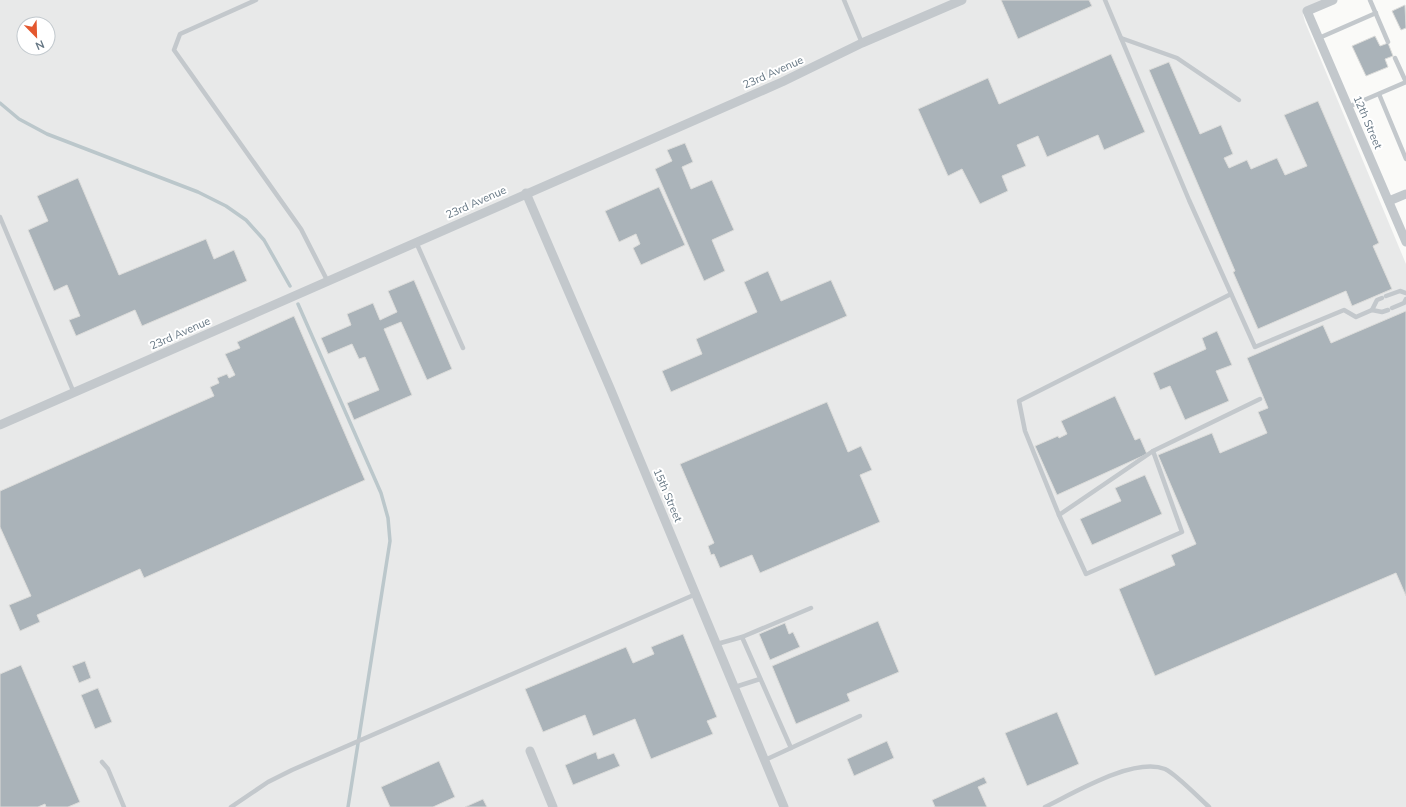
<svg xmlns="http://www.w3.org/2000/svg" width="1406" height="807" font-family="Mulish,sans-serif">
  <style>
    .built { fill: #e8e9e9; fill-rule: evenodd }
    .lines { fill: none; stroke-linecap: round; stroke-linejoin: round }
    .stream { stroke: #bbc7cb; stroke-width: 3.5 }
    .building { fill: #aab3b9; stroke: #dcdcda }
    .service { stroke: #c3c8cc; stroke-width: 4.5 }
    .minor { stroke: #c3c8cc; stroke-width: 9 }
    .labels { text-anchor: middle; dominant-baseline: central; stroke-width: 4; stroke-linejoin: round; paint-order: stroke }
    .street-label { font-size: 11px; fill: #657683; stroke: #fff }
  </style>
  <rect width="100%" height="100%" fill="#fafaf8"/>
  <path class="built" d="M0,0H1324L1303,14L1305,22L1406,264V807H0ZM24,24H48V48H24Z"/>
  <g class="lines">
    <g class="stream">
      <path d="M0,103L19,119L47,134L198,192L226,206L246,220L264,240L290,286"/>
      <path d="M298,304L381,493L388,518L390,541L348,807"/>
    </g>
  </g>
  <g class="building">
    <path d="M1001,0H1089L1092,6L1018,39Z"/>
    <path d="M1405,5L1406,28L1401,30L1392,11Z"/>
    <path d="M1375,36L1380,46L1388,43L1393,56L1385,59L1388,67L1366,76L1352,46Z"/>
    <path d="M1111,54L1145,132L1104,150L1098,135L1047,157L1038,136L1017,145L1026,166L1002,176L1008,191L980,204L962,169L948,176L918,109L988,78L999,104Z"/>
    <path d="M1169,62L1200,134L1221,125L1233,154L1224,158L1229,168L1247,160L1251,169L1277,158L1285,175L1307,166L1284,115L1318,101L1379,243L1373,246L1392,289L1352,306L1346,291L1258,329L1233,272L1235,271L1149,70Z"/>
    <path d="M685,143L693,162L682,167L691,189L712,180L734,230L712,240L725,271L704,281L655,169L672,161L667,150Z"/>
    <path d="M78,178L119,275L206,239L214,259L234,250L247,281L142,326L135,310L76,336L69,320L80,316L67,285L54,291L28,230L48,221L37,196Z"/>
    <path d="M659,187L685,245L641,265L633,248L640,244L636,234L619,242L605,211Z"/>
    <path d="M768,271L781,301L831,280L847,316L671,392L662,371L702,354L696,339L757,312L744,282Z"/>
    <path d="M414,280L452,369L427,380L401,322L384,329L412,395L354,420L347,403L379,390L365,357L359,359L352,344L328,354L321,338L351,325L347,314L373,303L380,320L397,312L388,291Z"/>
    <path d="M1406,311V596L1396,573L1155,676L1119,589L1175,565L1171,555L1196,544L1158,455L1212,433L1220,453L1267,433L1258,412L1268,408L1247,358L1323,325L1331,343Z"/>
    <path d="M294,316L365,480L144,578L140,569L37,615L40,622L20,631L9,605L31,596L0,527V491L214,396L210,387L219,383L217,378L227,374L229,378L235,375L225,354L240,348L237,342Z"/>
    <path d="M1217,331L1232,365L1216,371L1229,401L1185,420L1170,386L1160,390L1153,373L1206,349L1202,338Z"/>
    <path d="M1115,396L1135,440L1140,438L1147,454L1057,495L1035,446L1058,436L1059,438L1067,434L1061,421Z"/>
    <path d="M827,402L848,452L861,446L872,470L860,475L880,522L760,573L752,555L720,568L714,554L711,555L708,546L714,543L680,464Z"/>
    <path d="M1145,475L1162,514L1092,545L1080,519L1121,501L1115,488Z"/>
    <path d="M878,621L899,672L847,694L850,701L796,724L772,666Z"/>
    <path d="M785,623L789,634L793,632L800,647L770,660L759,634Z"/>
    <path d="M683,634L717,717L707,721L713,734L651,759L635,719L593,736L585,715L543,732L525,689L626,647L633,663L654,654L651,647Z"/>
    <path d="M85,661L91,678L79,683L72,666Z"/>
    <path d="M21,665L80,802L68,807H46L45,804L38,807H0V674Z"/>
    <path d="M98,688L112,722L95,729L81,695Z"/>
    <path d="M1057,712L1079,764L1027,786L1005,733Z"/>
    <path d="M887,741L894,758L854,776L847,759Z"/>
    <path d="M596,752L598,759L614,753L620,766L573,785L565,765Z"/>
    <path d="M439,761L455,797L433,807H390L381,787Z"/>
    <path d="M984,777L987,783L978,787L987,807H935L932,800Z"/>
    <path d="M483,799L487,807H465Z"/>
  </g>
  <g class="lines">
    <g class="service">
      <path d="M256,0L180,34L174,50L301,229L327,280"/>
      <path d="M844,0L862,43"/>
      <path d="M1105,0L1189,200L1255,347L1344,310L1356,317L1372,310L1382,312L1388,310"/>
      <path d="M1370,0L1388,42"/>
      <path d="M1121,38L1177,58L1239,100"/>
      <path d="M1319,38L1376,13"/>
      <path d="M1395,58L1406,82"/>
      <path d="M1379,94L1406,159"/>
      <path d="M1348,107L1406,82"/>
      <path d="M0,217L74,393"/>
      <path d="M416,242L463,348"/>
      <path d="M1231,294L1019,401L1025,431L1059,515L1086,574L1182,532L1153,451L1260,399"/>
      <path d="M1386,296L1400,291L1406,293"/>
      <path d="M1392,308L1404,303L1406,299"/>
      <path d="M1372,310L1377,300L1382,298"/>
      <path d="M1059,515L1153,451"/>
      <path d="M742,637L791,748"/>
      <path d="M717,644L742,637L811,608"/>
      <path d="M735,687L760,679"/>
      <path d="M765,760L860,716"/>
      <path d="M102,762L108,769L124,807"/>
      <path d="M231,807L268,782L292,770L696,594"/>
      <path d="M1045,807C1074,793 1133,757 1165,769C1176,774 1199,798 1209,807"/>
    </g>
    <g class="minor">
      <path d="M1333,0L1307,11L1406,242"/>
      <path d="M526,193L610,388L784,807"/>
      <path d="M1389,201L1406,194"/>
      <path d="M0,425L782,82L862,43L962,0"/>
      <path d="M530,751L553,807"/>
    </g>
  </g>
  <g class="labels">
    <g class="street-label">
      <text transform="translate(773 72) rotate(-24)">23rd Avenue</text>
      <text transform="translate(1368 122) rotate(67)">12th Street</text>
      <text transform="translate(476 202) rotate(-24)">23rd Avenue</text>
      <text transform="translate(180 333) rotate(-24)">23rd Avenue</text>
      <text transform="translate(668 495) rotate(67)">15th Street</text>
    </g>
  </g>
  <g transform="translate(36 36) rotate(157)"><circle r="19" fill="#ffffff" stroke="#c1c8cd"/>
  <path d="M0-3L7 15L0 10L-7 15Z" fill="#e4572e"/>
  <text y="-6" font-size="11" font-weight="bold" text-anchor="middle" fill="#657683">N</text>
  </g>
</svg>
